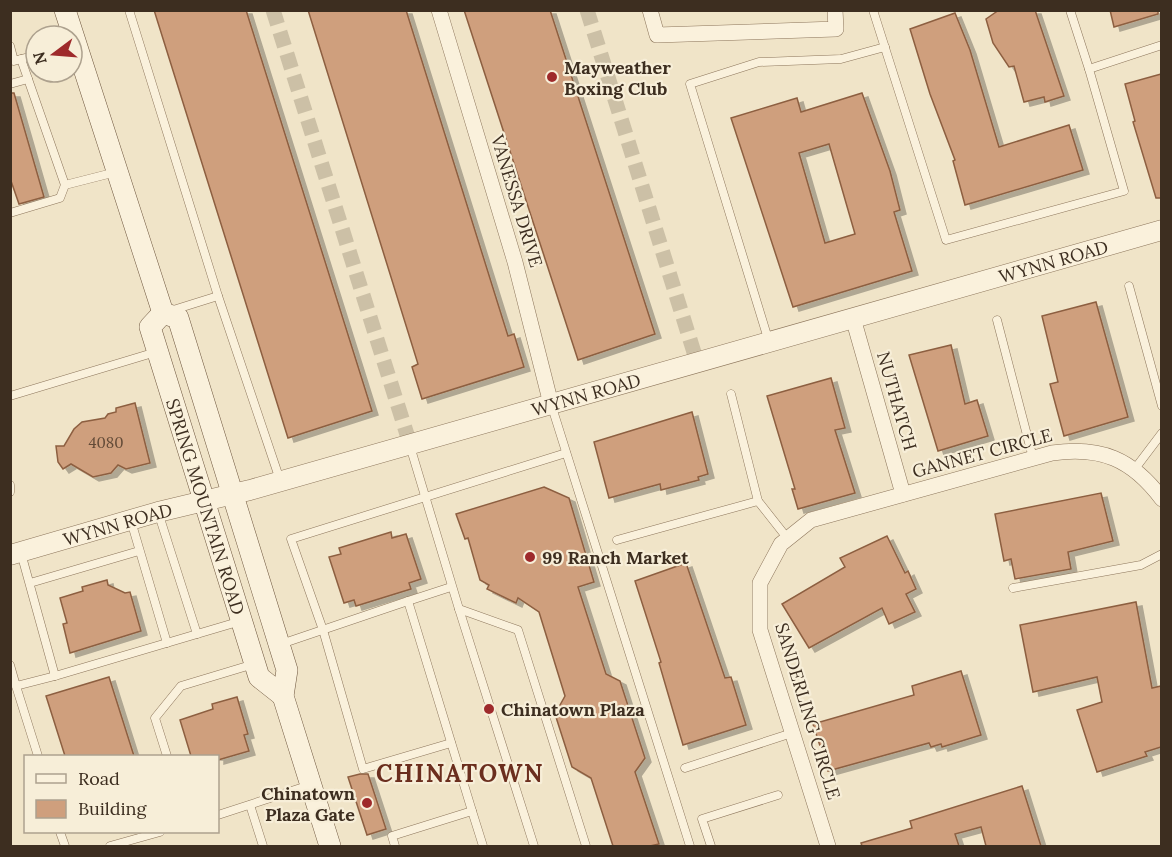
<svg xmlns="http://www.w3.org/2000/svg" width="1172" height="857" font-family="Lora,serif">
  <style>
    .building { fill: #cf9f7d; stroke: #8d5f41; stroke-width: 1.5; fill-rule: evenodd; filter: url(#shadow) }
    .lines { fill: none; stroke-linecap: round; stroke-linejoin: round }
    .minor-tunnel { stroke: #ccc0a6; stroke-width: 15; stroke-dasharray: 15 8; stroke-linecap: butt }
    .service-casing { stroke: #8d765c; stroke-width: 9 }
    .minor-casing { stroke: #8d765c; stroke-width: 16 }
    .tertiary-casing { stroke: #8d765c; stroke-width: 21 }
    .secondary-casing { stroke: #6f573f; stroke-width: 22 }
    .service { stroke: #faf1dc; stroke-width: 8 }
    .minor { stroke: #faf1dc; stroke-width: 15 }
    .tertiary { stroke: #faf1dc; stroke-width: 20 }
    .secondary { stroke: #faf1dc; stroke-width: 21 }
    .poi-dot { fill: #9e2a2b; stroke: #f7eed8; stroke-width: 2 }
    .labels { text-anchor: middle; dominant-baseline: central; stroke-width: 4.5; stroke-linejoin: round; paint-order: stroke }
    .number-label { font-size: 15px; fill: #624a37 }
    .poi-label { font-size: 18px; font-weight: bold; fill: #3d2e20; stroke: #f7eed8; text-anchor: start }
    .street-label { font-size: 18px; fill: #3d2e20; stroke: #f7eed8 }
    .district-label { font-size: 24px; font-weight: bold; letter-spacing: 1.5px; fill: #6b2e1e; stroke: #f7eed8 }
  </style>
  <defs>
    <filter id="shadow"><feDropShadow dx="6" dy="4" stdDeviation="0" flood-color="#0004"/></filter>
  </defs>
  <rect width="100%" height="100%" fill="#f0e4c8"/>
  <g class="building">
    <path d="M154,10H246L372,411L288,438Z"/>
    <path d="M308,10H406L508,336L514,334L524,367L422,399L412,367L418,364Z"/>
    <path d="M464,10H550L655,334L578,360Z"/>
    <path d="M999,10H1035L1064,96L1045,102L1044,97L1024,102L1014,66L1009,67L993,43L986,19Z"/>
    <path d="M1110,10H1158V14L1114,27Z"/>
    <path d="M955,13L970,50L999,147L1069,125L1083,170L965,205L953,161L955,160L930,94L910,29Z"/>
    <path d="M1161,74V198H1156L1133,122L1135,121L1125,84Z"/>
    <path d="M10,93H14L44,197L19,204L10,178Z"/>
    <path d="M862,93L890,171L900,210L894,212L912,271L793,307L731,118L797,98L801,112ZM829,144L855,234L825,243L799,153Z"/>
    <path d="M1096,302L1128,417L1064,436L1050,384L1058,382L1042,316Z"/>
    <path d="M951,345L965,404L977,400L988,436L938,451L909,355Z"/>
    <path d="M831,378L845,428L835,430L855,493L798,509L792,489H795L767,396Z"/>
    <path d="M135,403L150,463L126,469L118,465L111,473L93,477L71,464L63,469L58,462L56,446H64L74,429L82,422L105,418L108,414L116,412V408Z"/>
    <path d="M692,412L708,474L698,477L699,480L661,490L660,484L609,498L594,442Z"/>
    <path d="M544,487L569,498L594,582L578,587L606,674L620,681L645,758L635,772L659,844L650,846H613L591,778L572,767L555,714L565,696L539,612L518,598L516,603L487,589L489,585L480,580L468,538L465,539L456,514Z"/>
    <path d="M1101,493L1113,541L1068,552L1071,569L1015,579L1011,559L1004,561L995,514Z"/>
    <path d="M391,532L392,538L406,534L421,579L409,583L411,589L356,606L354,600L344,603L329,557L341,554L339,548Z"/>
    <path d="M887,536L905,573L908,571L916,589L906,594L915,612L889,624L882,608L809,648L782,604L845,567L840,558Z"/>
    <path d="M686,563L725,678L731,677L746,725L683,745L659,663L661,662L635,581Z"/>
    <path d="M107,580L108,585L125,593L130,592L141,631L70,653L63,624L67,623L60,598L83,591L82,587Z"/>
    <path d="M1136,602L1152,688L1161,686V747L1145,752L1147,756L1097,772L1077,710L1102,702L1097,677L1033,692L1020,625Z"/>
    <path d="M961,671L981,735L942,747L941,744L931,747L929,743L828,771L813,724L914,695L912,686Z"/>
    <path d="M109,677L134,756H65L46,696Z"/>
    <path d="M237,697L248,734L244,735L249,751L218,760V756H191L180,720L213,709L212,704Z"/>
    <path d="M360,774H368L386,829L367,835L348,777Z"/>
    <path d="M1022,786L1041,846H986L981,827L955,834L959,846H862L861,843L912,828L910,821Z"/>
  </g>
  <g class="lines">
    <g class="minor-tunnel">
      <path d="M273,10L410,444"/>
      <path d="M587,10L697,362"/>
    </g>
    <g class="service-casing">
      <g id="service">
        <path d="M129,10L218,296L280,480"/>
        <path d="M873,10L946,240L1124,191L1089,69L1162,45"/>
        <path d="M1070,10L1089,69"/>
        <path d="M10,46L14,61L36,55"/>
        <path d="M21,59L65,185"/>
        <path d="M10,84L28,79"/>
        <path d="M10,213L60,198L65,185L116,172"/>
        <path d="M1129,286L1162,406"/>
        <path d="M170,311L218,296"/>
        <path d="M997,320L1033,458"/>
        <path d="M769,342L690,84L759,62L841,59L885,47"/>
        <path d="M731,394L758,501L788,539"/>
        <path d="M10,396L156,352"/>
        <path d="M551,404L690,846"/>
        <path d="M410,446L459,609L518,630L586,846"/>
        <path d="M1134,470L1162,433"/>
        <path d="M10,485V492"/>
        <path d="M158,512L197,634"/>
        <path d="M131,521L167,643"/>
        <path d="M617,540L758,501"/>
        <path d="M30,583L139,551"/>
        <path d="M1013,588L1141,565L1162,554"/>
        <path d="M408,601L451,587"/>
        <path d="M459,609L534,846"/>
        <path d="M281,644L408,601L472,811"/>
        <path d="M10,665L16,686L55,676L21,553"/>
        <path d="M55,676L241,621"/>
        <path d="M16,686L38,756"/>
        <path d="M451,743L363,769L323,630L291,539L566,453"/>
        <path d="M167,756L155,718L181,686L254,664"/>
        <path d="M685,768L792,733"/>
        <path d="M250,805L263,846"/>
        <path d="M218,815L310,785"/>
        <path d="M60,832L65,846"/>
        <path d="M110,846L160,832"/>
        <path d="M395,846L392,836L472,811L483,846"/>
        <path d="M711,846L702,819L778,795"/>
      </g>
    </g>
    <g class="minor-casing">
      <g id="minor">
        <path d="M439,10L515,262L551,404"/>
        <path d="M650,10L657,35L836,29L835,10"/>
        <path d="M853,318L903,494"/>
        <path d="M828,846L760,630V583L781,544L811,520L1052,453C1101,446 1132,459 1162,499"/>
      </g>
    </g>
    <g class="tertiary-casing">
      <g id="tertiary">
        <path id="s1" d="M10,555L158,512L250,490L1162,230"/>
      </g>
    </g>
    <g class="secondary-casing">
      <g id="secondary">
        <path d="M65,10L163,313"/>
        <path d="M163,313L178,318L287,670L283,696L330,846"/>
        <path id="s2" d="M163,313L150,327L259,677L283,696"/>
      </g>
    </g>
    <use href="#service" class="service"/>
    <use href="#minor" class="minor"/>
    <use href="#tertiary" class="tertiary"/>
    <use href="#secondary" class="secondary"/>
  </g>
  <g class="poi-dot">
    <circle cx="552" cy="77" r="6"/>
    <circle cx="530" cy="557" r="6"/>
    <circle cx="489" cy="709" r="6"/>
    <circle cx="367" cy="803" r="6"/>
  </g>
  <g class="labels">
    <g class="number-label">
      <text x="106" y="442">4080</text>
    </g>
    <g class="poi-label">
      <text x="564" y="67">Mayweather<tspan x="564" dy="21">Boxing Club</tspan></text>
      <text x="542" y="557">99 Ranch Market</text>
      <text x="501" y="709">Chinatown Plaza</text>
      <text x="355" y="793" text-anchor="end">Chinatown<tspan x="355" dy="21">Plaza Gate</tspan></text>
    </g>
    <g class="street-label">
      <text transform="translate(517 201) rotate(73)">VANESSA DRIVE</text>
      <text stroke="none"><textPath href="#s1" startOffset="1084">WYNN ROAD</textPath></text>
      <text stroke="none"><textPath href="#s1" startOffset="598">WYNN ROAD</textPath></text>
      <text transform="translate(897 401) rotate(74)">NUTHATCH</text>
      <text transform="translate(982 453) rotate(-15)">GANNET CIRCLE</text>
      <text stroke="none"><textPath href="#s2" startOffset="207">SPRING MOUNTAIN ROAD</textPath></text>
      <text stroke="none"><textPath href="#s1" startOffset="112">WYNN ROAD</textPath></text>
      <text transform="translate(808 711) rotate(73)">SANDERLING CIRCLE</text>
    </g>
    <g class="district-label">
      <text x="460" y="773">CHINATOWN</text>
    </g>
  </g>
  <rect width="1172" height="857" fill="none" stroke="#3d2e20" stroke-width="24"/>
  <rect x="24" y="755" width="195" height="78" fill="#f7eed8" stroke="#ada18e" stroke-width="1.5"/>
  <rect x="36" y="774" width="30" height="9" fill="#faf1dc" stroke="#ada18e" stroke-width="1.5"/>
  <text x="78" y="785" font-size="18" fill="#3d2e20">Road</text>
  <rect x="36" y="800" width="30" height="18" fill="#cf9f7d" stroke="#ada18e" stroke-width="1.5"/>
  <text x="78" y="815" font-size="18" fill="#3d2e20">Building</text>
  <g transform="translate(54 54) rotate(254)"><circle r="28" fill="#f7eed8" stroke="#ada18e" stroke-width="1.5"/>
  <path d="M0-4.5L10 22L0 15L-10 22Z" fill="#9e2a2b"/>
  <text y="-9" font-size="16" font-weight="bold" text-anchor="middle" fill="#3d2e20">N</text>
  </g>
</svg>
